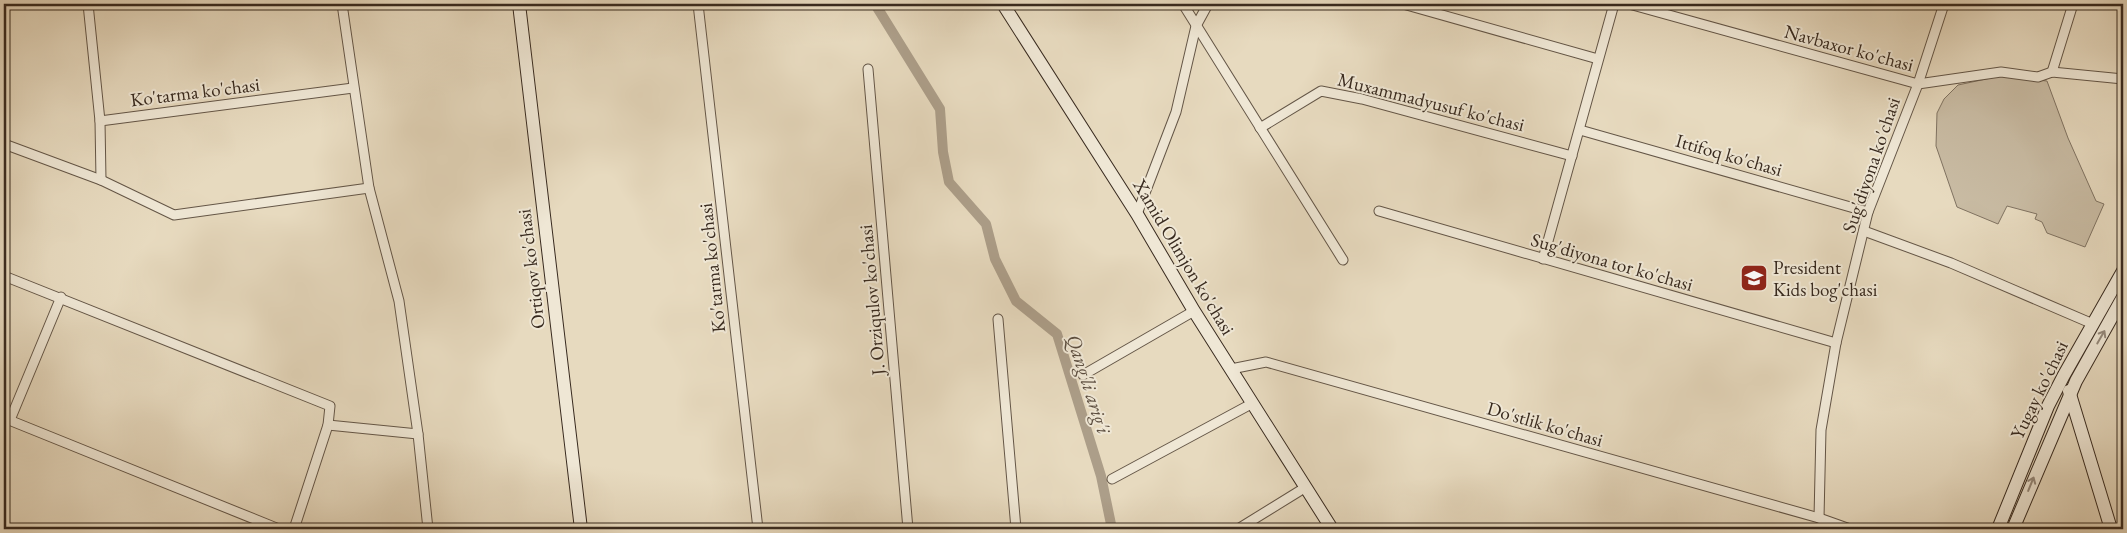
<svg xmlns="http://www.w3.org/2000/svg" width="2127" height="533" font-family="'EB Garamond',serif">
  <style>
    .green { fill: #c9bca4; stroke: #807362 }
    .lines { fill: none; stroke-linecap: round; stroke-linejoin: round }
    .canal { stroke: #ac9e89; stroke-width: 10 }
    .street-casing { stroke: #645647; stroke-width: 11 }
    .secondary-casing { stroke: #382a1f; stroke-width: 14 }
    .street { stroke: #efe7d5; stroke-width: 9 }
    .secondary { stroke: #efe7d5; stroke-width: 12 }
    .oneway { stroke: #94887a }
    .labels { text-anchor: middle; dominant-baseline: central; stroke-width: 4; stroke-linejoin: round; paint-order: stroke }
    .street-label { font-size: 19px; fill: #382a1f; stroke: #efe7d5 }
    .poi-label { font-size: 19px; fill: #382a1f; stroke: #efe7d5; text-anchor: start }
    .water-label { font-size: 20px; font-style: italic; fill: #5b4d3f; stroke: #efe7d5 }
  </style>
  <rect width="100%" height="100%" fill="#e7dabf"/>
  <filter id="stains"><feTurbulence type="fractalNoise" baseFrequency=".004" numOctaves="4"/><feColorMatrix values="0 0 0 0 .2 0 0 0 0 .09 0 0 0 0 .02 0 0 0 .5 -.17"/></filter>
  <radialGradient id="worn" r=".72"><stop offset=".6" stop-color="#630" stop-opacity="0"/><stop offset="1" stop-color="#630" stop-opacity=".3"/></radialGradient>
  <path class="green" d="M2000,76L2047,81L2068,138L2096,201L2104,204L2085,247L2047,233L2042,222L2035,219L2037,214L2007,206L1998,224L1957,207L1936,146L1937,113L1944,99L1958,85Z"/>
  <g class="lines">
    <path class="canal" d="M875,4L940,109L943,152L949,182L986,224L995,259L1016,301L1057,334L1101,476L1112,529"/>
    <g class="street-casing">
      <g id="street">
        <path d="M88,4L100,121"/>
        <path d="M342,4L369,188L399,301L418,434L428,529"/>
        <path d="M698,4L758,529"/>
        <path d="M1183,4L1343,260"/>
        <path d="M1403,4L1598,59"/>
        <path d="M1629,4L1918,84L2001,72L2038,77L2052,72L2123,79"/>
        <path d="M868,69L908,529"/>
        <path d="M2052,72L2073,4"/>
        <path d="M1260,128L1321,91L1362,99L1572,156"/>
        <path d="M1580,130L1868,212"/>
        <path d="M4,144L101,180L174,215L369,188"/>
        <path d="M101,180L100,121L353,88"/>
        <path d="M1379,211L1836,343"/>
        <path d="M1137,214L1176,112L1196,26L1208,4"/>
        <path d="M1864,231L1951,263L2093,324"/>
        <path d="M1543,259L1614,4"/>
        <path d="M4,276L330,406L328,425L294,529"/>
        <path d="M998,319L1016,529"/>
        <path d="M1231,369L1266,362L1819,518L1850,529"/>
        <path d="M1083,375L1194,311"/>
        <path d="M4,418L279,529"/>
        <path d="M10,420L61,297"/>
        <path d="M328,425L418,434"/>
        <path d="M1112,479L1253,403"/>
        <path d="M1819,518L1821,430L1836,343L1868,212L1918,84L1944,4"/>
        <path d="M1238,529L1306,487"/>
      </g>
    </g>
    <g class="secondary-casing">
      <g id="secondary">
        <path d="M519,4L581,529"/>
        <path d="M1003,4L1137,214L1194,311L1332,529"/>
        <path d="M2069,391L2111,529"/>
        <path d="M1998,529L2048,406L2064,375L2123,271"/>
        <path d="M2013,529L2076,381L2123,297"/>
      </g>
    </g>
    <use href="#street" class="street"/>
    <use href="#secondary" class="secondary"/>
  </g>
  <defs><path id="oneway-shaft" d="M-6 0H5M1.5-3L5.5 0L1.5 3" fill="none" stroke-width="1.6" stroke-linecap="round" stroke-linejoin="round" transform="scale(1.25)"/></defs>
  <g class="oneway">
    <use href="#oneway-shaft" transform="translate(2101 337) rotate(-60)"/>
    <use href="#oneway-shaft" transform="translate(2031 484) rotate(-68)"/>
  </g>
  <defs>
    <g id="school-square" transform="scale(1.4375)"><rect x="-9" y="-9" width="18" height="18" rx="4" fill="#8f2418" stroke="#efe7d5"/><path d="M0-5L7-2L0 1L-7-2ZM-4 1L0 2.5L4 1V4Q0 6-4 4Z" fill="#fff"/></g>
  </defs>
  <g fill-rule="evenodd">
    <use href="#school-square" x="1754" y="278"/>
  </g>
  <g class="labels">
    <g class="street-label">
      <text transform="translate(1849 48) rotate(15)">Navbaxor ko'chasi</text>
      <text transform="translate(195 92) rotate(-7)">Ko'tarma ko'chasi</text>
      <text transform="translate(1431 102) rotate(14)">Muxammadyusuf ko'chasi</text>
      <text transform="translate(1729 155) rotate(16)">Ittifoq ko'chasi</text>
      <text transform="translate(1871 165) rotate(-71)">Sug'diyona ko'chasi</text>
      <text transform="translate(1184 257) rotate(59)">Xamid Olimjon ko'chasi</text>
      <text transform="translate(1612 262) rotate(16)">Sug'diyona tor ko'chasi</text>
      <text transform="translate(712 268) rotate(-96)">Ko'tarma ko'chasi</text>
      <text transform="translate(531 269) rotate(-97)">Ortiqov ko'chasi</text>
      <text transform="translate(872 300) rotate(-95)">J. Orziqulov ko'chasi</text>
      <text transform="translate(2039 390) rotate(-64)">Yugay ko'chasi</text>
      <text transform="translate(1545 424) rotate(16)">Do'stlik ko'chasi</text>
    </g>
    <g class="poi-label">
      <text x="1773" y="267">President<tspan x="1773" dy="22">Kids bog'chasi</tspan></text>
    </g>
    <g class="water-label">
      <text transform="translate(1089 384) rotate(72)">Qang'li arig'i</text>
    </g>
  </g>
  <rect width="2127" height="533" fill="none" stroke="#e7dabf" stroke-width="20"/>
  <rect x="5" y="5" width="2117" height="523" fill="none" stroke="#382a1f" stroke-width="2.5"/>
  <rect x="10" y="10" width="2107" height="513" fill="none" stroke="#382a1f"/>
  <rect width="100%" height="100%" filter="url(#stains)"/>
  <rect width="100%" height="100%" fill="url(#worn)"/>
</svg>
